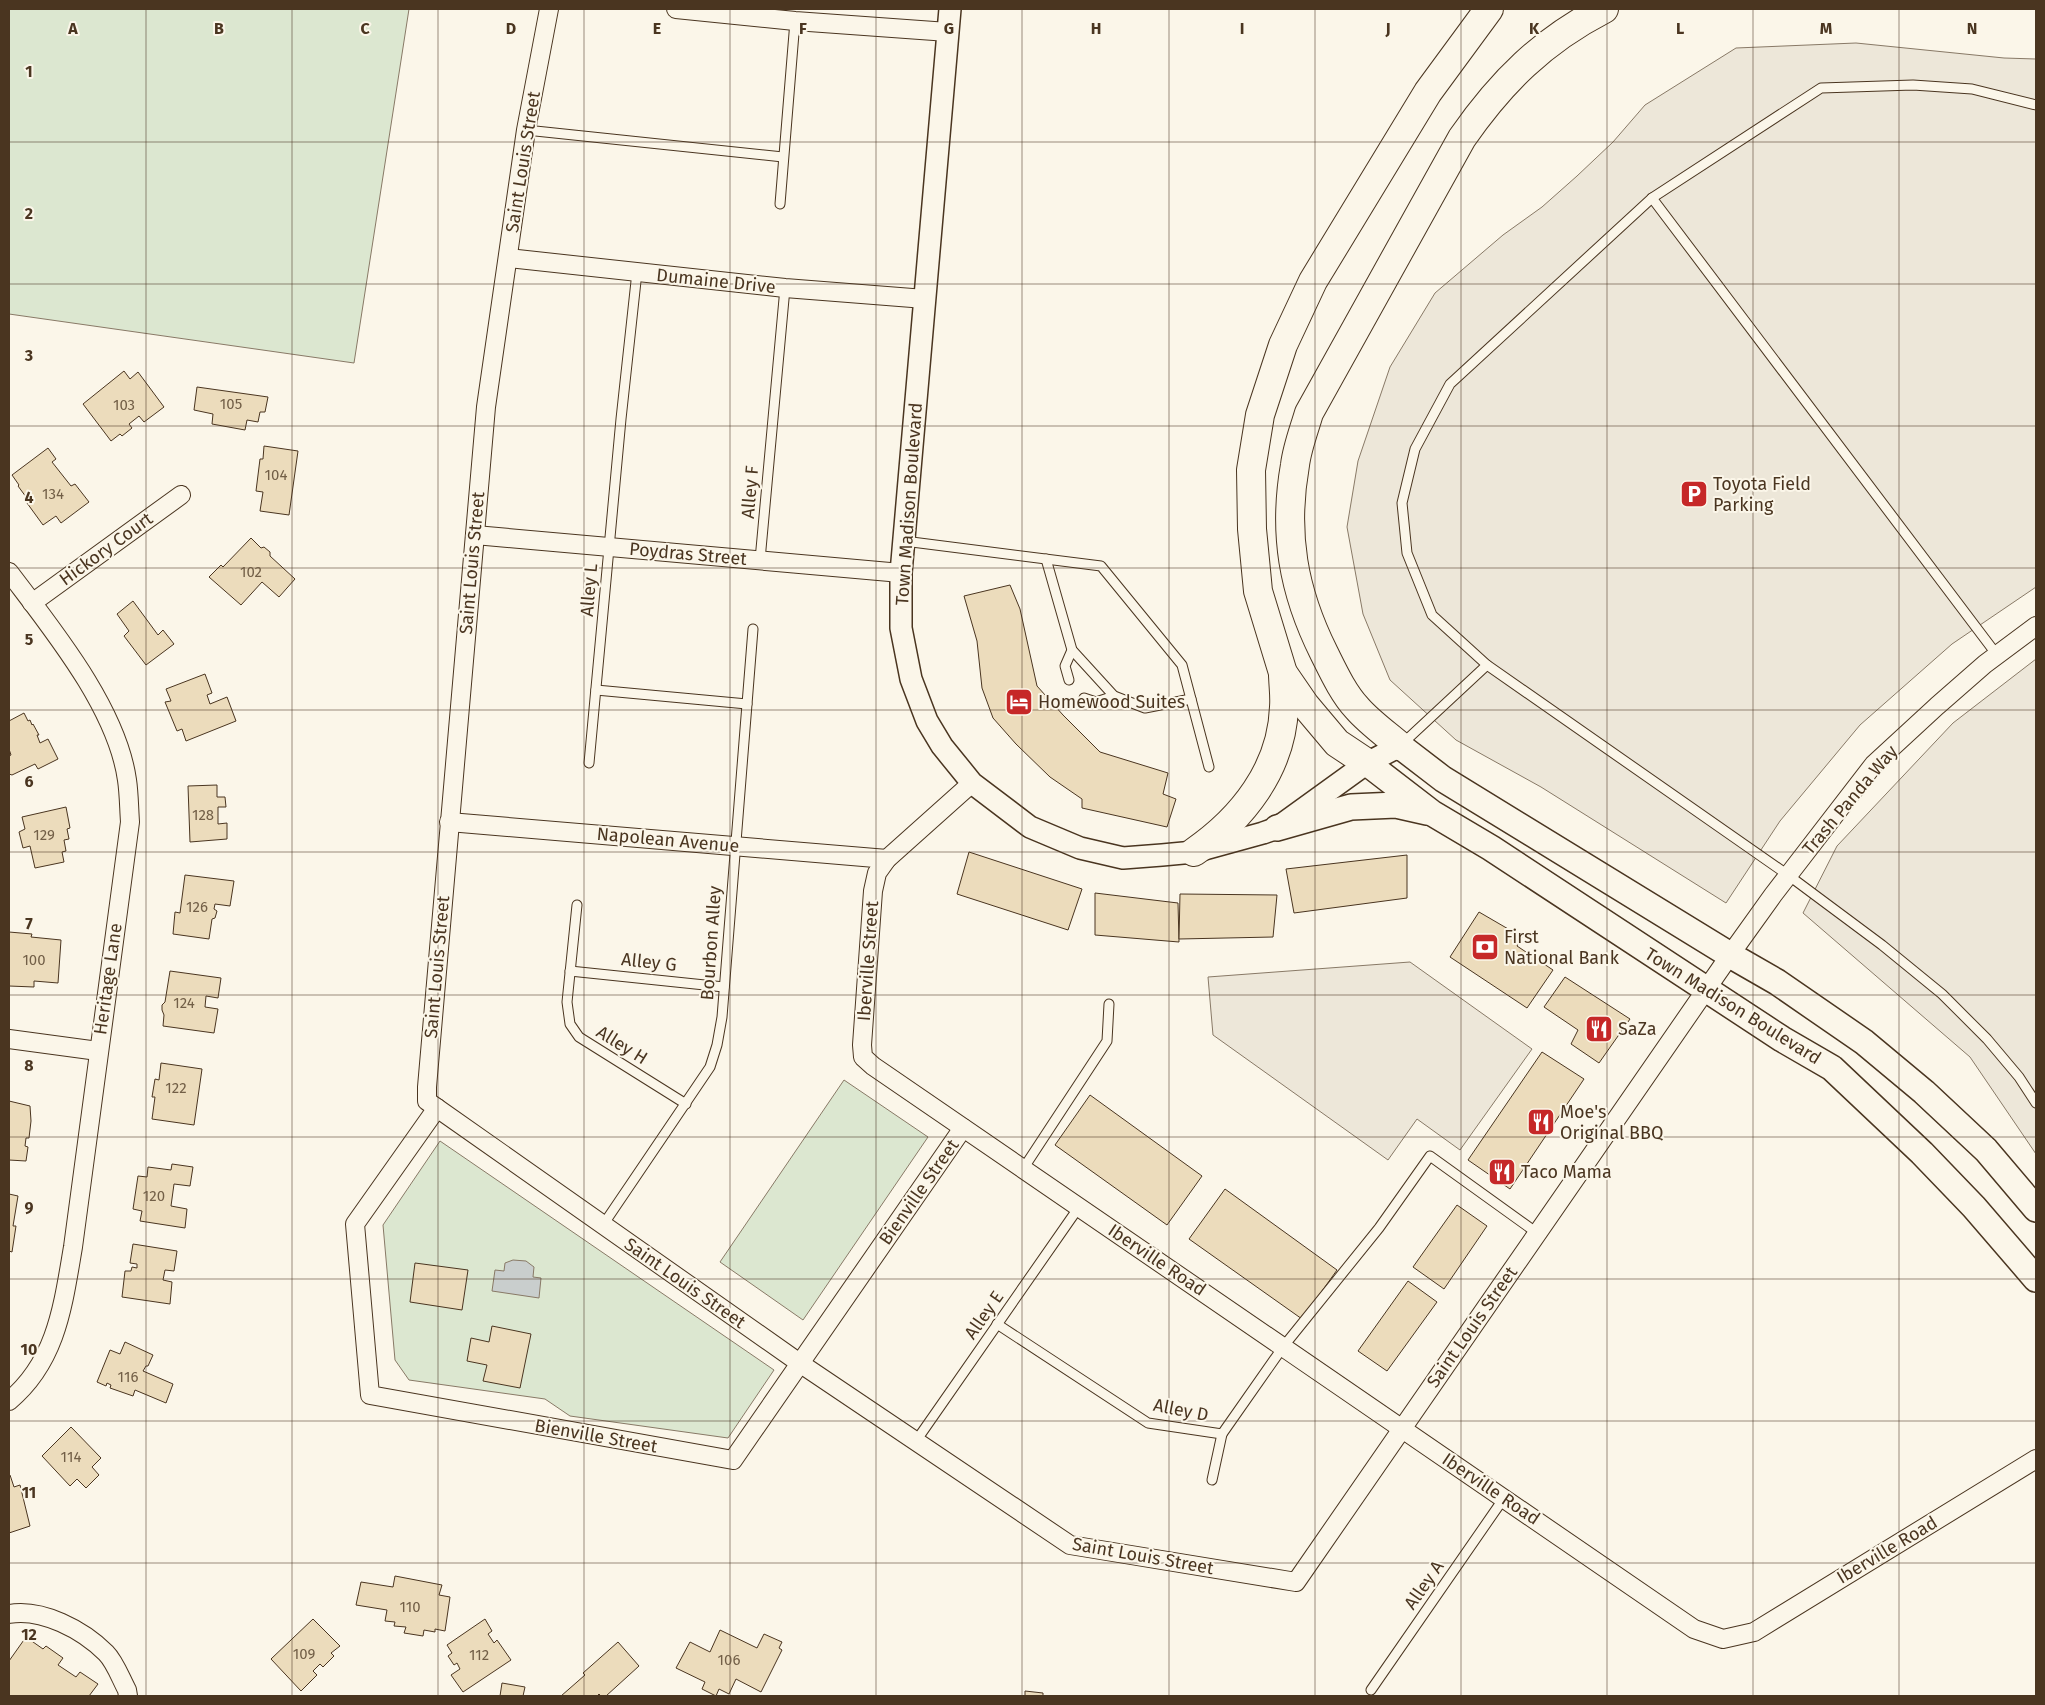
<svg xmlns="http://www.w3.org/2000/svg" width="2045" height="1705" font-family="'Fira Sans',sans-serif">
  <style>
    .green { fill: #dce7d0; stroke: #887966 }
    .parking { fill: #ede7d9; stroke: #887966 }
    .water { fill: #c9cecd; stroke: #887966 }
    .building { fill: #ecdcbc; stroke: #4a3520 }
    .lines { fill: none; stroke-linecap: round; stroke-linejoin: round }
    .service-casing { stroke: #4a3520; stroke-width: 11 }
    .minor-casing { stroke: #4a3520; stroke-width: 20 }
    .tertiary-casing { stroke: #4a3520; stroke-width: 24 }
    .secondary-casing { stroke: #4a3520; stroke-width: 28 }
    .motorway-casing { stroke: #4a3520; stroke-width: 30 }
    .service { stroke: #fbf6e9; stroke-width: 9 }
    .minor { stroke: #fbf6e9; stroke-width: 18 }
    .tertiary { stroke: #fbf6e9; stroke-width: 21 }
    .secondary { stroke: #fbf6e9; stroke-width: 25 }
    .motorway { stroke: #fbf6e9; stroke-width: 28 }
    .grid { fill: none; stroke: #4a3520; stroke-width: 1; stroke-opacity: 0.55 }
    .labels { text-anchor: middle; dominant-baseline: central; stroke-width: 4; stroke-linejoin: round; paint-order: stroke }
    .number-label { font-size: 15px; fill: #725f47 }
    .street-label { font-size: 18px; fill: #4a3520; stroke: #fbf6e9 }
    .poi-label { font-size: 18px; fill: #4a3520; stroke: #fbf6e9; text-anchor: start }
    .grid-label { font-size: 16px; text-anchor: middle; font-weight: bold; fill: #4a3520; stroke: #fbf6e9; stroke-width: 4; stroke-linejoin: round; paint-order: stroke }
  </style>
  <rect width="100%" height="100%" fill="#fbf6e9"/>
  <g class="green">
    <path d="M9,9H409L354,363L9,314Z"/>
    <path d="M844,1080L928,1137L803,1320L720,1262Z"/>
    <path d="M440,1141L774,1370L728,1438L570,1416L545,1399L409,1380L395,1360L383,1225Z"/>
  </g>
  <g class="parking">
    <path d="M1856,43L2004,58L2036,59V587L1952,644L1860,725L1780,821L1726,903L1541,787L1456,740L1390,680L1363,614L1347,527L1358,461L1390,367L1435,293L1503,235L1542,207L1577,176L1613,142L1645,105L1736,48Z"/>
    <path d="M2036,659V1154L1970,1057L1803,913L1837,846L1953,723Z"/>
    <path d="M1410,962L1532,1049L1460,1150L1417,1119L1388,1160L1213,1035L1208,977Z"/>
  </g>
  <path class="water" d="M513,1260L526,1261L534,1267L533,1277L541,1278L539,1298L492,1291L495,1270L504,1271L505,1263Z"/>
  <g class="building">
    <path d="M124,371L130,379L138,372L164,407L144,422L139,416L129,424L132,428L122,436L120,434L111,441L83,404Z"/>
    <path d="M197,387L268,397L265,412H260L258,422L247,420L245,430L212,424L213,414L194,410Z"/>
    <path d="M264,446L298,451L289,515L260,511L263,492L256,491L260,459H263Z"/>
    <path d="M48,448L56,459L52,462L71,486L75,484L89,502L61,523L56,516L43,525L27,503L29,501L18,486L19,485L12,475Z"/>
    <path d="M251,538L261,548L264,547L270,552V556L295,579L279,597L262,582L241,605L209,577L221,565L223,567Z"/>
    <path d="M1010,585L1020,609L1037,686L1063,715L1100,752L1168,773L1163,794L1176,799L1167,827L1082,808V799L1050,777L1016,744L993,718L982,688L977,641L964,596Z"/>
    <path d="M133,601L158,635L163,630L174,644L146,665L124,636L129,631L117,614Z"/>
    <path d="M205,674L212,693L207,695L210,704L227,697L236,721L186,741L182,729L177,731L165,702L171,701L166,689Z"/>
    <path d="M24,713L28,721L30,720L32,725L33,724L39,735H37L40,743L48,739L58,759L38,769L35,764L12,775L9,774V756L11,755L9,749V721Z"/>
    <path d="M217,785V797H225L226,807H218V824L227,823V839L190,842L188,786Z"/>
    <path d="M66,807L70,828L67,829L69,839L64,840L66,851L62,852L64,862L35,868L30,846L23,848L19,832L25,829L22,817Z"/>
    <path d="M969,852L1082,889L1068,930L957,894Z"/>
    <path d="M1407,855V898L1294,913L1286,869Z"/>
    <path d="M185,875L234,881L230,906L215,904L214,909L217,911L215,918L212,919L209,939L173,934L175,912L180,913Z"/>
    <path d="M1095,893L1178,903L1179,942L1095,935Z"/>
    <path d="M1180,894L1277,895L1273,937L1179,939Z"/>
    <path d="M1479,912L1522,937L1517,946L1553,970L1527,1008L1450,957Z"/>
    <path d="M9,932L32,934L31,937L61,940L58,983L34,981V987L9,986Z"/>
    <path d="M170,971L221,978L218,998L206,996L205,1007L218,1009L214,1033L163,1026L164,1015L162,1010V1005L165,1002Z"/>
    <path d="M1565,977L1630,1019L1599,1063L1571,1044L1578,1030L1544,1007Z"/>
    <path d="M1542,1052L1584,1079L1510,1189L1468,1160Z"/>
    <path d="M161,1063L202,1069L194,1125L152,1119L155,1097H152L155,1079L159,1080Z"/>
    <path d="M1090,1095L1202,1176L1167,1225L1055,1145Z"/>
    <path d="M9,1101L30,1106L31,1121L29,1138H26L25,1146L28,1147L26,1161L9,1160Z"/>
    <path d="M172,1164L193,1167L190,1186L174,1184L171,1206L187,1209L185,1228L140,1221L142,1211L133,1209L138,1176L147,1177L148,1167L171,1170Z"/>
    <path d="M1225,1189L1337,1270L1302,1319L1189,1239Z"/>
    <path d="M9,1194L18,1196L13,1226H16L12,1252L9,1251Z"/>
    <path d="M1457,1205L1487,1226L1444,1289L1413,1267Z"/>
    <path d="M133,1244L177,1251L174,1271L165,1270L163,1280L172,1282L170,1304L122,1297L125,1271H131L132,1267L137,1268V1264L130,1263Z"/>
    <path d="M415,1263L468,1270L462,1310L410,1302Z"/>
    <path d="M1408,1281L1437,1302L1387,1371L1358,1351Z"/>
    <path d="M492,1326L531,1334L520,1388L483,1381L487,1365L467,1361L471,1338L489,1342Z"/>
    <path d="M125,1342L153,1355L148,1366H146L143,1371L173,1384L166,1403L135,1390L133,1396L110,1388L111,1385L107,1383L106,1386L97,1382L110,1350L120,1354Z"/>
    <path d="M71,1427L101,1458L92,1467L99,1475L86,1488L77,1479L70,1486L42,1456Z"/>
    <path d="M9,1475H10L14,1487L20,1485L30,1526L9,1533Z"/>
    <path d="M395,1576L442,1585L439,1595L450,1597L445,1631L435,1629V1632L424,1630L423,1636L404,1633L406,1627L394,1626L395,1622L385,1621L387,1610L356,1605L361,1582L393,1587Z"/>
    <path d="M313,1619L340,1646L331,1653L334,1656L323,1667L320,1664L313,1671L317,1675L301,1691L271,1659Z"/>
    <path d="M485,1619L492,1631L488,1634L494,1643L497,1640L511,1660L463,1692L451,1675L460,1669L457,1663L454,1665L448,1656L452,1653L447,1645Z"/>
    <path d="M720,1630L757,1648L764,1634L782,1642L779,1648L782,1650L761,1692L736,1679L729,1694L719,1689L716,1696L702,1689L705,1682L676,1668L690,1642L710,1652Z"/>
    <path d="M26,1637L43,1649L46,1646L63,1658L58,1665L76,1677L80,1672L98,1684L89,1696H9V1661Z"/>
    <path d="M618,1642L639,1666L606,1696H601L599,1694L597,1696H561L585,1675L583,1673Z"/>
    <path d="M502,1683L525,1687L523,1696H500Z"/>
    <path d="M1025,1691L1043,1693V1696H1025Z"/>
  </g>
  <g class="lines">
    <g class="service-casing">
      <g id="service">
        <path d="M2036,105L1972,89L1913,85L1821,88L1652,198L1450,384L1415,449L1402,503L1407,553L1432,615L1487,665L1788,875L1882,945L1942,994L1987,1039L2019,1077L2036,1103"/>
        <path d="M526,130L783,157"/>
        <path d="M1652,198L1997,655"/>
        <path d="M780,204L795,21"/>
        <path d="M904,541L1101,566L1182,665L1209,767"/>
        <path d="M1046,559L1072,650L1114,696L1145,708L1191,699"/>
        <path d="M760,560L785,288"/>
        <path d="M1069,680L1065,666L1072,650"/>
        <path d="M596,690L747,704"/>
        <path d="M1084,698L1096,702L1114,696"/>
        <path d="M1401,745L1487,665"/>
        <path d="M589,763L621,419L637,272"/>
        <path d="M577,905L567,1002L570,1024L579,1037L686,1104"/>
        <path d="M570,971L724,987"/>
        <path d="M1023,1169L1107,1041L1109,1004"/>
        <path d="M603,1225L710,1067L717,1045L722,1017L753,629"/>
        <path d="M997,1324L1148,1423L1222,1434L1283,1347L1379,1228L1430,1156L1537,1233"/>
        <path d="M916,1441L1079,1207"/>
        <path d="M1212,1480L1222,1434"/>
        <path d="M1371,1690L1504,1498"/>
      </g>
    </g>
    <g class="minor-casing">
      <g id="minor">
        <path d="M549,9L526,130L486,407L427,1087V1101L801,1364L1070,1545L1296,1582L1730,955L1773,895L1874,764L1937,706L1985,664L2036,626"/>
        <path d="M676,9L795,21L948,32"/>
        <path d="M508,258L785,288L925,299"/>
        <path d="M475,535L901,573"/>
        <path d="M9,572C52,629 117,708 127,780C129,793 129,808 130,822L73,1247C63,1305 57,1361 9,1401"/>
        <path d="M32,603L181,495"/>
        <path d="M972,783L887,859L877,873L873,891L862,1045L863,1057L873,1066L1694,1629L1723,1639L1754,1632L2036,1459"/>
        <path d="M449,822L887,859"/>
        <path d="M9,1039L98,1051"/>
        <path d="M437,1108L355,1224L370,1395L733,1460L963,1128"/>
        <path d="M9,1614C42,1608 83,1630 106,1653C115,1662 121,1679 127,1690L128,1696"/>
      </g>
    </g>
    <g class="tertiary-casing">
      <path id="tertiary" d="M950,9L901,573V628L911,679L927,721L942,746L972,783L1030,827L1080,848L1123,858L1162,855L1194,852L1263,833L1277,828L1367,763L1400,746"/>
    </g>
    <g class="secondary-casing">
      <g id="secondary">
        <path d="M1400,746L1443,779L1730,955L1777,982L1864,1042L1924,1092L1986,1150L2036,1209"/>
        <path d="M1367,763L1432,813L1491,848L1782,1039L1832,1068L1922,1153L1974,1207L2036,1279"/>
        <path d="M1277,828L1351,807L1396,805L1427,812"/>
      </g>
    </g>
    <g class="motorway-casing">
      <g id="motorway">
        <path d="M1400,746C1386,734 1369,722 1357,708C1343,693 1333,671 1324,653C1293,591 1283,533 1295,465C1297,448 1304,430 1309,413L1462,138C1501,82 1542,41 1604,9"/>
        <path d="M1367,763L1337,743L1305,705L1283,673L1258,591L1252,529L1251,470L1260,415L1283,345L1313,281L1428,92L1489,9"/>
        <path d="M1194,852C1242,819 1282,769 1284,707C1285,696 1283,684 1283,673"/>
      </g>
    </g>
    <use href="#service" class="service"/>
    <use href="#minor" class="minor"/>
    <use href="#tertiary" class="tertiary"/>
    <use href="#secondary" class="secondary"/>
    <use href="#motorway" class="motorway"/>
  </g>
  <path class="grid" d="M146,9V1696M292,9V1696M438,9V1696M584,9V1696M730,9V1696M876,9V1696M1022,9V1696M1169,9V1696M1315,9V1696M1461,9V1696M1607,9V1696M1753,9V1696M1899,9V1696M9,142H2036M9,284H2036M9,426H2036M9,568H2036M9,710H2036M9,852H2036M9,995H2036M9,1137H2036M9,1279H2036M9,1421H2036M9,1563H2036"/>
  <defs>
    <g id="parking-square" transform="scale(1.4375)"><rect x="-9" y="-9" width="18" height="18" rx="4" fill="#c62828" stroke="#fbf6e9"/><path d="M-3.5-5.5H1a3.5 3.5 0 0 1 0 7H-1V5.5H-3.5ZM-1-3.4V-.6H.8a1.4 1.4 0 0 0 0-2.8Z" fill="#fff"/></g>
    <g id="hotel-square" transform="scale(1.4375)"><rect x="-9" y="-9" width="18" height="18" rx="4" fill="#c62828" stroke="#fbf6e9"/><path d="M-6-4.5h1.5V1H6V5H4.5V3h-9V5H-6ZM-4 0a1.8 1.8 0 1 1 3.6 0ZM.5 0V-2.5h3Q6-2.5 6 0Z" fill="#fff"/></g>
    <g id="bank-square" transform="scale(1.4375)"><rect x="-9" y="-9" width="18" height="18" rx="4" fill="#c62828" stroke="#fbf6e9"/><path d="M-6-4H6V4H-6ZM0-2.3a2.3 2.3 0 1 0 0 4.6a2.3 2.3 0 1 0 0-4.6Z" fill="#fff"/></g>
    <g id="restaurant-square" transform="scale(1.4375)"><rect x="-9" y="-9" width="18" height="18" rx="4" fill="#c62828" stroke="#fbf6e9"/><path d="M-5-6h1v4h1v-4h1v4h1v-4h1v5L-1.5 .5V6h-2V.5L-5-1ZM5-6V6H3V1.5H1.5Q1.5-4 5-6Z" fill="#fff"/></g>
  </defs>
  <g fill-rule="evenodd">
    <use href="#parking-square" x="1694" y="494"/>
    <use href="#hotel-square" x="1019" y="702"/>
    <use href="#bank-square" x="1485" y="947"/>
    <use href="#restaurant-square" x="1599" y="1029"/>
    <use href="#restaurant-square" x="1541" y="1122"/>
    <use href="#restaurant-square" x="1502" y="1172"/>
  </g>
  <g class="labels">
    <g class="number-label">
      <text x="231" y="404">105</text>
      <text x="124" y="405">103</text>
      <text x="276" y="475">104</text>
      <text x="53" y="494">134</text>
      <text x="251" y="572">102</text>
      <text x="203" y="815">128</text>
      <text x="44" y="835">129</text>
      <text x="197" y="907">126</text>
      <text x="34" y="960">100</text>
      <text x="184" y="1003">124</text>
      <text x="176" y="1088">122</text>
      <text x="154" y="1196">120</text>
      <text x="128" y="1377">116</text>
      <text x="71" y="1457">114</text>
      <text x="410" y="1607">110</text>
      <text x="304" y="1654">109</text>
      <text x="479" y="1655">112</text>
      <text x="729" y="1660">106</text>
    </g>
    <g class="street-label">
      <text transform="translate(523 162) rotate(-81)">Saint Louis Street</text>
      <text transform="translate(716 281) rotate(6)">Dumaine Drive</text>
      <text transform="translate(750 492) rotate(-85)">Alley F</text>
      <text transform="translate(909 504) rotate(-86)">Town Madison Boulevard</text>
      <text transform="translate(106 549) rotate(-36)">Hickory Court</text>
      <text transform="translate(688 554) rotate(5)">Poydras Street</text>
      <text transform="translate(472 563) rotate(-85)">Saint Louis Street</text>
      <text transform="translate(589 590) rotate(-85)">Alley L</text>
      <text transform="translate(1850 800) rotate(-50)">Trash Panda Way</text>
      <text transform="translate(668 840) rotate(5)">Napolean Avenue</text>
      <text transform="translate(711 943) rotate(-86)">Bourbon Alley</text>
      <text transform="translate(868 961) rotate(-86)">Iberville Street</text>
      <text transform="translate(649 962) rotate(6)">Alley G</text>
      <text transform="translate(437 967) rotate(-85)">Saint Louis Street</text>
      <text transform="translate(108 979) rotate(-82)">Heritage Lane</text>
      <text transform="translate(1733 1006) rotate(32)">Town Madison Boulevard</text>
      <text transform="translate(622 1045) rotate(32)">Alley H</text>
      <text transform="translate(919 1192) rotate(-55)">Bienville Street</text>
      <text transform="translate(1157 1260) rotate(34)">Iberville Road</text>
      <text transform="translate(685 1283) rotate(35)">Saint Louis Street</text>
      <text transform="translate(984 1315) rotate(-55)">Alley E</text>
      <text transform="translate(1472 1327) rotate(-55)">Saint Louis Street</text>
      <text transform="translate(1181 1410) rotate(11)">Alley D</text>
      <text transform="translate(596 1436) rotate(10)">Bienville Street</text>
      <text transform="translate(1491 1489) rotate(34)">Iberville Road</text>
      <text transform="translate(1887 1550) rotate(-31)">Iberville Road</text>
      <text transform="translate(1143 1556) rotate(10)">Saint Louis Street</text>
      <text transform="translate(1424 1585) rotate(-55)">Alley A</text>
    </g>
    <g class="poi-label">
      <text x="1713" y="484">Toyota Field<tspan x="1713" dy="21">Parking</tspan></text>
      <text x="1038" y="702">Homewood Suites</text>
      <text x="1504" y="937">First<tspan x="1504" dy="21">National Bank</tspan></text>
      <text x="1618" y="1029">SaZa</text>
      <text x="1560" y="1112">Moe's<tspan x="1560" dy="21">Original BBQ</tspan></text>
      <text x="1521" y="1172">Taco Mama</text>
    </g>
  </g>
  <g class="grid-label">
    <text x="73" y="34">A</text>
    <text x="219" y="34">B</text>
    <text x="365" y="34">C</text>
    <text x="511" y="34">D</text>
    <text x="657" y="34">E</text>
    <text x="803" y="34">F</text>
    <text x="949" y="34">G</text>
    <text x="1096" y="34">H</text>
    <text x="1242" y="34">I</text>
    <text x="1388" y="34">J</text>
    <text x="1534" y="34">K</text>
    <text x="1680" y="34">L</text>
    <text x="1826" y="34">M</text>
    <text x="1972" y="34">N</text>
    <text x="29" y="77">1</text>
    <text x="29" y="219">2</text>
    <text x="29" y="361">3</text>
    <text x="29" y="503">4</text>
    <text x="29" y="645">5</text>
    <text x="29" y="787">6</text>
    <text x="29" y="929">7</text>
    <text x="29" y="1071">8</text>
    <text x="29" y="1213">9</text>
    <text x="29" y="1355">10</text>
    <text x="29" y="1498">11</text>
    <text x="29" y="1640">12</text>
  </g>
  <rect width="2045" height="1705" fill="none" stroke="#4a3520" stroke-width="20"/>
</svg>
